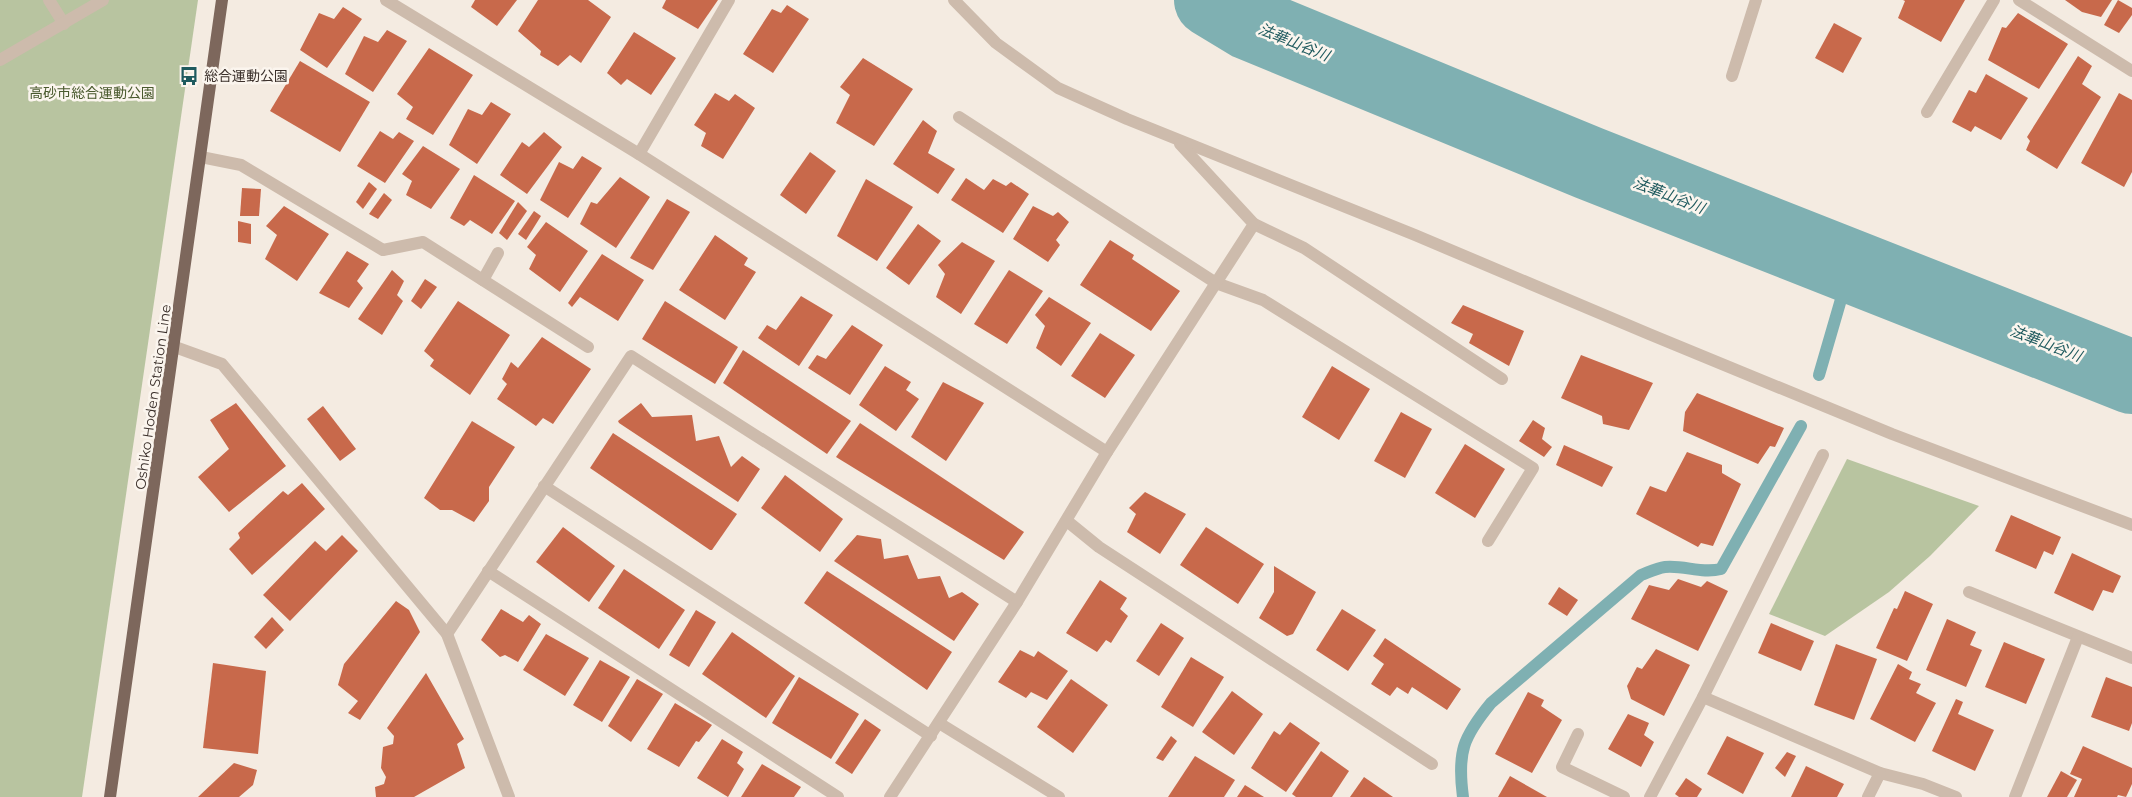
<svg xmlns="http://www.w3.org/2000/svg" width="2132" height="797" font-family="Montserrat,'Noto Sans JP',sans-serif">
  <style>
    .green { fill: #b8c4a0 }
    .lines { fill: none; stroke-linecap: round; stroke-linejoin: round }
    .stream { stroke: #7fb0b2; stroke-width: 12 }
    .river { stroke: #7fb0b2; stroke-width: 74 }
    .building { fill: #c8694b }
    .minor { stroke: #cdbbac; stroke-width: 12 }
    .major { stroke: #7d675c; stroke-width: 12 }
    .labels { text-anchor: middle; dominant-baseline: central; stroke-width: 5; stroke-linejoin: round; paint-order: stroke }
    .poi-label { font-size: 14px; fill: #3b302b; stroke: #fbf5ee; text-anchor: start }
    .park-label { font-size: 14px; fill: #4a5a2e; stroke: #fbf5ee }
    .street-label { font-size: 14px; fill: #3b302b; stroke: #fbf5ee }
    .water-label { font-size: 15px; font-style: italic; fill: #1f5a5e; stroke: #fbf5ee }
  </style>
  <rect width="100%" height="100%" fill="#f4ebe1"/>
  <g class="green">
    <path d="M0,0H198L82,797H0Z"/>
    <path d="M1847,459L1979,506L1930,556L1889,592L1825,636L1769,614Z"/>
  </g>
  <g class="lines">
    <g class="stream">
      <path d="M1819,375L1851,265"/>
      <path d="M1463,797C1457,752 1463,737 1491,703L1641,575C1649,572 1657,568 1665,567C1684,565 1702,574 1721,569L1801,426"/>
    </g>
    <path class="river" d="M1211,0L1249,23L1589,163L2132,377"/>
  </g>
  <g class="building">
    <path d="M475,0H517L497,26L471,7Z"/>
    <path d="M538,0H588L611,17L581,63L570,55L558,66L540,55L541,51L518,31Z"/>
    <path d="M666,0H718L698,29L662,8Z"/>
    <path d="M1903,0H1965L1941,42L1898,18L1905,1Z"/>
    <path d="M2065,0H2112L2101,17L2082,12Z"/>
    <path d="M2118,0L2132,8V15L2119,33L2104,25Z"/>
    <path d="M787,5L809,19L773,73L743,54L772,9L781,13Z"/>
    <path d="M343,7L362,19L327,68L300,50L319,13L334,19Z"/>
    <path d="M2018,13L2068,44L2039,89L1988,60L2002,27L2006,28Z"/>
    <path d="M1834,23L1862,38L1843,73L1815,58Z"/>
    <path d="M387,30L407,41L373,92L345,74L364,36L378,42Z"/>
    <path d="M634,32L676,58L651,95L627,79L621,85L607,73Z"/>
    <path d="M429,48L473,75L433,135L406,119L413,107L397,94Z"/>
    <path d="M2078,56L2092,66L2082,84L2101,97L2057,169L2026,150L2030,141L2027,137Z"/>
    <path d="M863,58L913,89L874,146L836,123L850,95L840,87Z"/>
    <path d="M300,61L370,102L340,152L270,111Z"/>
    <path d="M1986,74L2028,98L2001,140L1975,126L1971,132L1952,122L1969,90L1976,93Z"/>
    <path d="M715,93L729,101L735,94L755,108L723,159L701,146L706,133L694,125Z"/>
    <path d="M2119,93L2132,100V172L2124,187L2081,163Z"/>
    <path d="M491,102L511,114L477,164L449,145L468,109L482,115Z"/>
    <path d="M923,120L937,131L928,153L955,169L938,194L893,164Z"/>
    <path d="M380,131L393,139L399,132L414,141L385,183L357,166Z"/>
    <path d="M544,132L562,147L527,194L500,175L522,142L529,147Z"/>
    <path d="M423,146L460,169L431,209L406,195L412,181L402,174Z"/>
    <path d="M810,152L836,171L806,214L780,195Z"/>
    <path d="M582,156L602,168L568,218L540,200L559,162L573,169Z"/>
    <path d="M474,175L515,201L492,234L470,220L464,226L450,218Z"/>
    <path d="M620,177L650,197L616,248L580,224L591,202L597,204Z"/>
    <path d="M966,178L984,190L993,179L1006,186L1011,182L1029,194L1003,233L951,200Z"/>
    <path d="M866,179L913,207L877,261L837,236Z"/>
    <path d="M369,182L377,189L363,209L356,202Z"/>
    <path d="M242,188L261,189L259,216H240Z"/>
    <path d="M384,193L392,200L378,219L369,214Z"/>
    <path d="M667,199L690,212L653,270L630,258Z"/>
    <path d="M518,202L527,211L507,240L499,233Z"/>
    <path d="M284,206L329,234L297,281L265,259L277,235L266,226Z"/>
    <path d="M1033,206L1053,216L1058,212L1069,222L1056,240L1060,245L1048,262L1013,239Z"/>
    <path d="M534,211L541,216L526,240L518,234Z"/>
    <path d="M238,221L251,224V244L238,242Z"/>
    <path d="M546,222L588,251L560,292L529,269L536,255L527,247Z"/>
    <path d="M918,224L941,241L909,285L886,268Z"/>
    <path d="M715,235L748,258L744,265L756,272L725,320L679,290Z"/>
    <path d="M1110,240L1134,255L1132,259L1180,291L1151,331L1080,285Z"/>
    <path d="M962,242L995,261L961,314L936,297L945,274L938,265Z"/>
    <path d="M347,251L369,264L357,281L363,288L349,308L319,293Z"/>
    <path d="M602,254L644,280L618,321L580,297L572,307L568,303Z"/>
    <path d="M392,270L404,281L397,295L403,301L382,335L358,319Z"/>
    <path d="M1009,270L1043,291L1007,344L974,324Z"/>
    <path d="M425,279L437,287L421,309L411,301Z"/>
    <path d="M801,296L833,315L799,366L758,338L767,325L776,330Z"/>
    <path d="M1049,297L1091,323L1061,366L1036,348L1045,326L1035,315Z"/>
    <path d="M458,301L510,335L470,395L430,366L434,360L424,351Z"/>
    <path d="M665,301L738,347L715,384L642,339Z"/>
    <path d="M1463,305L1524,331L1509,366L1469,343L1473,334L1451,323Z"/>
    <path d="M852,325L883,345L850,395L808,368L817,355L826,359Z"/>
    <path d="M1100,333L1135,355L1105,398L1071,376Z"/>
    <path d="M542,337L591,369L553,424L543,418L536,426L497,399L507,384L502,379L511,362L518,368Z"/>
    <path d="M743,350L851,421L827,454L723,383Z"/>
    <path d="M1581,355L1653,383L1629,430L1603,424L1602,416L1561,398Z"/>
    <path d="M885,366L911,382L906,390L919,399L896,431L859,405Z"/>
    <path d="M1332,366L1370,389L1339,440L1302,417Z"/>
    <path d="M943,382L984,403L946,461L911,437Z"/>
    <path d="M1697,393L1784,428L1775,447L1770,446L1758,464L1683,431L1685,412Z"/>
    <path d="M236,403L286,466L229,512L198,477L229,449L210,420Z"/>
    <path d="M641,403L652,417L692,415L696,441L719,436L731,467L742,456L760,469L738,502L619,423L618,421Z"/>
    <path d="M323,406L356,449L340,461L307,419Z"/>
    <path d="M1401,412L1432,429L1405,478L1374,461Z"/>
    <path d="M1533,420L1545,428L1542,439L1552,447L1544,457L1519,441Z"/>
    <path d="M472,421L515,447L489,487V501L474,522L452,510H440L424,498Z"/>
    <path d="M860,423L1024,532L1004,560L836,457Z"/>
    <path d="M613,433L737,514L712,550H710L590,468Z"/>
    <path d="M1465,444L1505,469L1475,518L1435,493Z"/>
    <path d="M1564,445L1613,467L1602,487L1556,465Z"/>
    <path d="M1687,452L1722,465V473L1741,484L1713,546L1701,543L1698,547L1636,514L1650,486L1666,492Z"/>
    <path d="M785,475L843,519L820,552L761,508Z"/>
    <path d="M302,483L325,509L252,575L229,549L240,538L238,533L283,491L288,495Z"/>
    <path d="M1145,492L1186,514L1160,554L1127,532L1136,514L1129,508Z"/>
    <path d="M2011,515L2061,537L2053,555L2044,551L2036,569L1995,551Z"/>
    <path d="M563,527L615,566L589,602L536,562Z"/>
    <path d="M1206,527L1264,564L1238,604L1180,565Z"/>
    <path d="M342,535L358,551L290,621L263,595L315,541L326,551Z"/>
    <path d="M857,535L881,539L884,559L908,555L918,579L940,576L949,598L962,592L979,604L954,641L834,561Z"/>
    <path d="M2072,553L2121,576L2113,593L2103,590L2093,611L2054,593Z"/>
    <path d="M1274,566L1316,592L1293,634L1287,636L1259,618L1274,592Z"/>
    <path d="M624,569L685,610L659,649L598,608Z"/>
    <path d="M827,571L952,652L927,690L804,603Z"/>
    <path d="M1678,579L1701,587L1707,581L1728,591L1698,651L1631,619L1649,585L1669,590Z"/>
    <path d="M1100,580L1127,598L1120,609L1128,616L1111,643L1106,640L1097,652L1066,633Z"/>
    <path d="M1559,587L1578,600L1567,616L1548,604Z"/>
    <path d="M1905,591L1933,604L1907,661L1876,648L1894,608L1897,609Z"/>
    <path d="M396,601L409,610L420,632L360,720L348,713L358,701L338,685L344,664Z"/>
    <path d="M501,609L523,622L529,615L541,624L518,662L505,655L500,657L481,640Z"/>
    <path d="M1342,609L1376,630L1348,671L1316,650Z"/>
    <path d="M696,610L716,622L689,667L669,655Z"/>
    <path d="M272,617L284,630L266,649L254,637Z"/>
    <path d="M1947,619L1976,632L1970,645L1982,650L1966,687L1926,670Z"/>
    <path d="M1161,623L1184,638L1159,676L1136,661Z"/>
    <path d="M1771,623L1814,641L1801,671L1758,653Z"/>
    <path d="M732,632L795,676L766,718L702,674Z"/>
    <path d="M546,634L589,658L565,696L523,670Z"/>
    <path d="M1385,638L1461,689L1447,710L1412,687L1408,694L1397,687L1390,696L1371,684L1384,664L1373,656Z"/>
    <path d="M2004,642L2045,659L2026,704L1985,687Z"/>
    <path d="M1836,644L1877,659L1854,720L1814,705Z"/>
    <path d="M1656,649L1690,665L1664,716L1631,699L1627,686L1637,667L1642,669Z"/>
    <path d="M1020,650L1034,657L1038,651L1068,671L1047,700L1031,692L1026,698L998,682Z"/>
    <path d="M1191,657L1224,677L1193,727L1161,707Z"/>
    <path d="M600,660L630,677L602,722L573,705Z"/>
    <path d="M213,663L266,671L258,754L203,748Z"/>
    <path d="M1898,664L1912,672L1909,679L1921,684L1916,693L1936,703L1915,742L1870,719Z"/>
    <path d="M426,673L464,739L457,744L465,768L414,797H376L375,787L384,784L386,777L381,768L383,747L393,744L394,736L387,728Z"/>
    <path d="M799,677L859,714L831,759L772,723Z"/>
    <path d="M2106,677L2132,687V723L2129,731L2091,717Z"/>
    <path d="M637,679L663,694L631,742L608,726Z"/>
    <path d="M1071,679L1108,705L1073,753L1037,727Z"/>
    <path d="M1232,691L1263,714L1234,755L1202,732Z"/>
    <path d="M1528,692L1544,700L1541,706L1562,720L1532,773L1495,754Z"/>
    <path d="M1956,699L1963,702L1958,714L1994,730L1975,771L1932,751Z"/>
    <path d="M675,703L712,725L699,742L696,741L679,767L647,749Z"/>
    <path d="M1628,714L1649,723L1644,735L1654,742L1641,767L1608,749Z"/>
    <path d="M865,719L881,730L852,774L835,763Z"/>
    <path d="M1290,722L1320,743L1286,792L1251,768L1274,731L1280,735Z"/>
    <path d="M1171,736L1177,741L1163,761L1156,758Z"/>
    <path d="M1727,736L1764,753L1743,794L1707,774Z"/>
    <path d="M722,739L743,752L737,763L744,769L728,797L697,778Z"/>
    <path d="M2083,746L2132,768V784L2126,797L2118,795L2117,797H2074L2082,779L2070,774Z"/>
    <path d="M1321,751L1349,771L1332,797H1296L1292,794Z"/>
    <path d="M1787,752L1796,756L1785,777L1775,768Z"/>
    <path d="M1195,756L1235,780L1224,797H1168Z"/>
    <path d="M234,763L257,770L253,785L239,797H198Z"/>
    <path d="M762,764L801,787L794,797H741Z"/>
    <path d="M1806,766L1844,784L1837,797H1791Z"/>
    <path d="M2061,771L2077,780L2067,797H2047Z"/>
    <path d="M1510,776L1547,797H1498Z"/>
    <path d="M1364,777L1393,797H1350Z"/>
    <path d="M1686,778L1702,789L1697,797H1679L1675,794Z"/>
    <path d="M1245,785L1264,797H1237Z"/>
  </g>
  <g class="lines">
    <g class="minor">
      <path d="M49,0L64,24"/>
      <path d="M386,0L639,154L1107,452"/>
      <path d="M954,0L996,43L1058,88L1127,119L1415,235L1649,334L1892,434L2132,525"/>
      <path d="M2019,0L2132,71"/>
      <path d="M0,60L103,0"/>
      <path d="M1732,76L1756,0"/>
      <path d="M1927,112L1994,0"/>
      <path d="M959,117L1216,283L1263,300L1533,468L1488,541"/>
      <path d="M639,154L729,0"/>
      <path d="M201,157L241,165L383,250L423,242L588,347"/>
      <path d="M1254,224L1304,248L1502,379"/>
      <path d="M483,280L498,253"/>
      <path d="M175,347L222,364L447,634L509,797"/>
      <path d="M544,486L931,736"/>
      <path d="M1067,521L1099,547L1432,764"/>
      <path d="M488,571L838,797"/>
      <path d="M1969,592L2132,658"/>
      <path d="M447,634L631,356L1017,602"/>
      <path d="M1703,697L1880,773L1923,784L1956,797"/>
      <path d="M939,723L1059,797"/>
      <path d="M1578,734L1562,767L1624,797"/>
      <path d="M890,797L1017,602L1107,452L1254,224L1180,144"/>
      <path d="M1650,797L1703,697L1823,455"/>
      <path d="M1868,797L1880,773"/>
      <path d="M2015,797L2078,637"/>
    </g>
    <path class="major" d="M110,797L222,0"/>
  </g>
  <defs>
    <g id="bus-bare" transform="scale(1.5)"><path d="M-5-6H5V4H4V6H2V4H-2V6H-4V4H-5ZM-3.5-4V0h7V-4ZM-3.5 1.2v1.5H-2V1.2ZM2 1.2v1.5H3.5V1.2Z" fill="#1f5a5e" stroke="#fbf5ee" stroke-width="2.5" paint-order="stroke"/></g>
  </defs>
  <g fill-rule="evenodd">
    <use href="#bus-bare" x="189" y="76"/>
  </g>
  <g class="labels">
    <g class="poi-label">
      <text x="204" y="76">総合運動公園</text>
    </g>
    <g class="park-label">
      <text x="92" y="93">高砂市総合運動公園</text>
    </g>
    <g class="street-label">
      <text transform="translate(153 397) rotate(-82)">Oshiko Hoden Station Line</text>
    </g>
    <g class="water-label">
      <text transform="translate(1294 42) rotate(22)">法華山谷川</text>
      <text transform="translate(1669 195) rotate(21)">法華山谷川</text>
      <text transform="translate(2046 343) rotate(21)">法華山谷川</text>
    </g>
  </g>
</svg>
